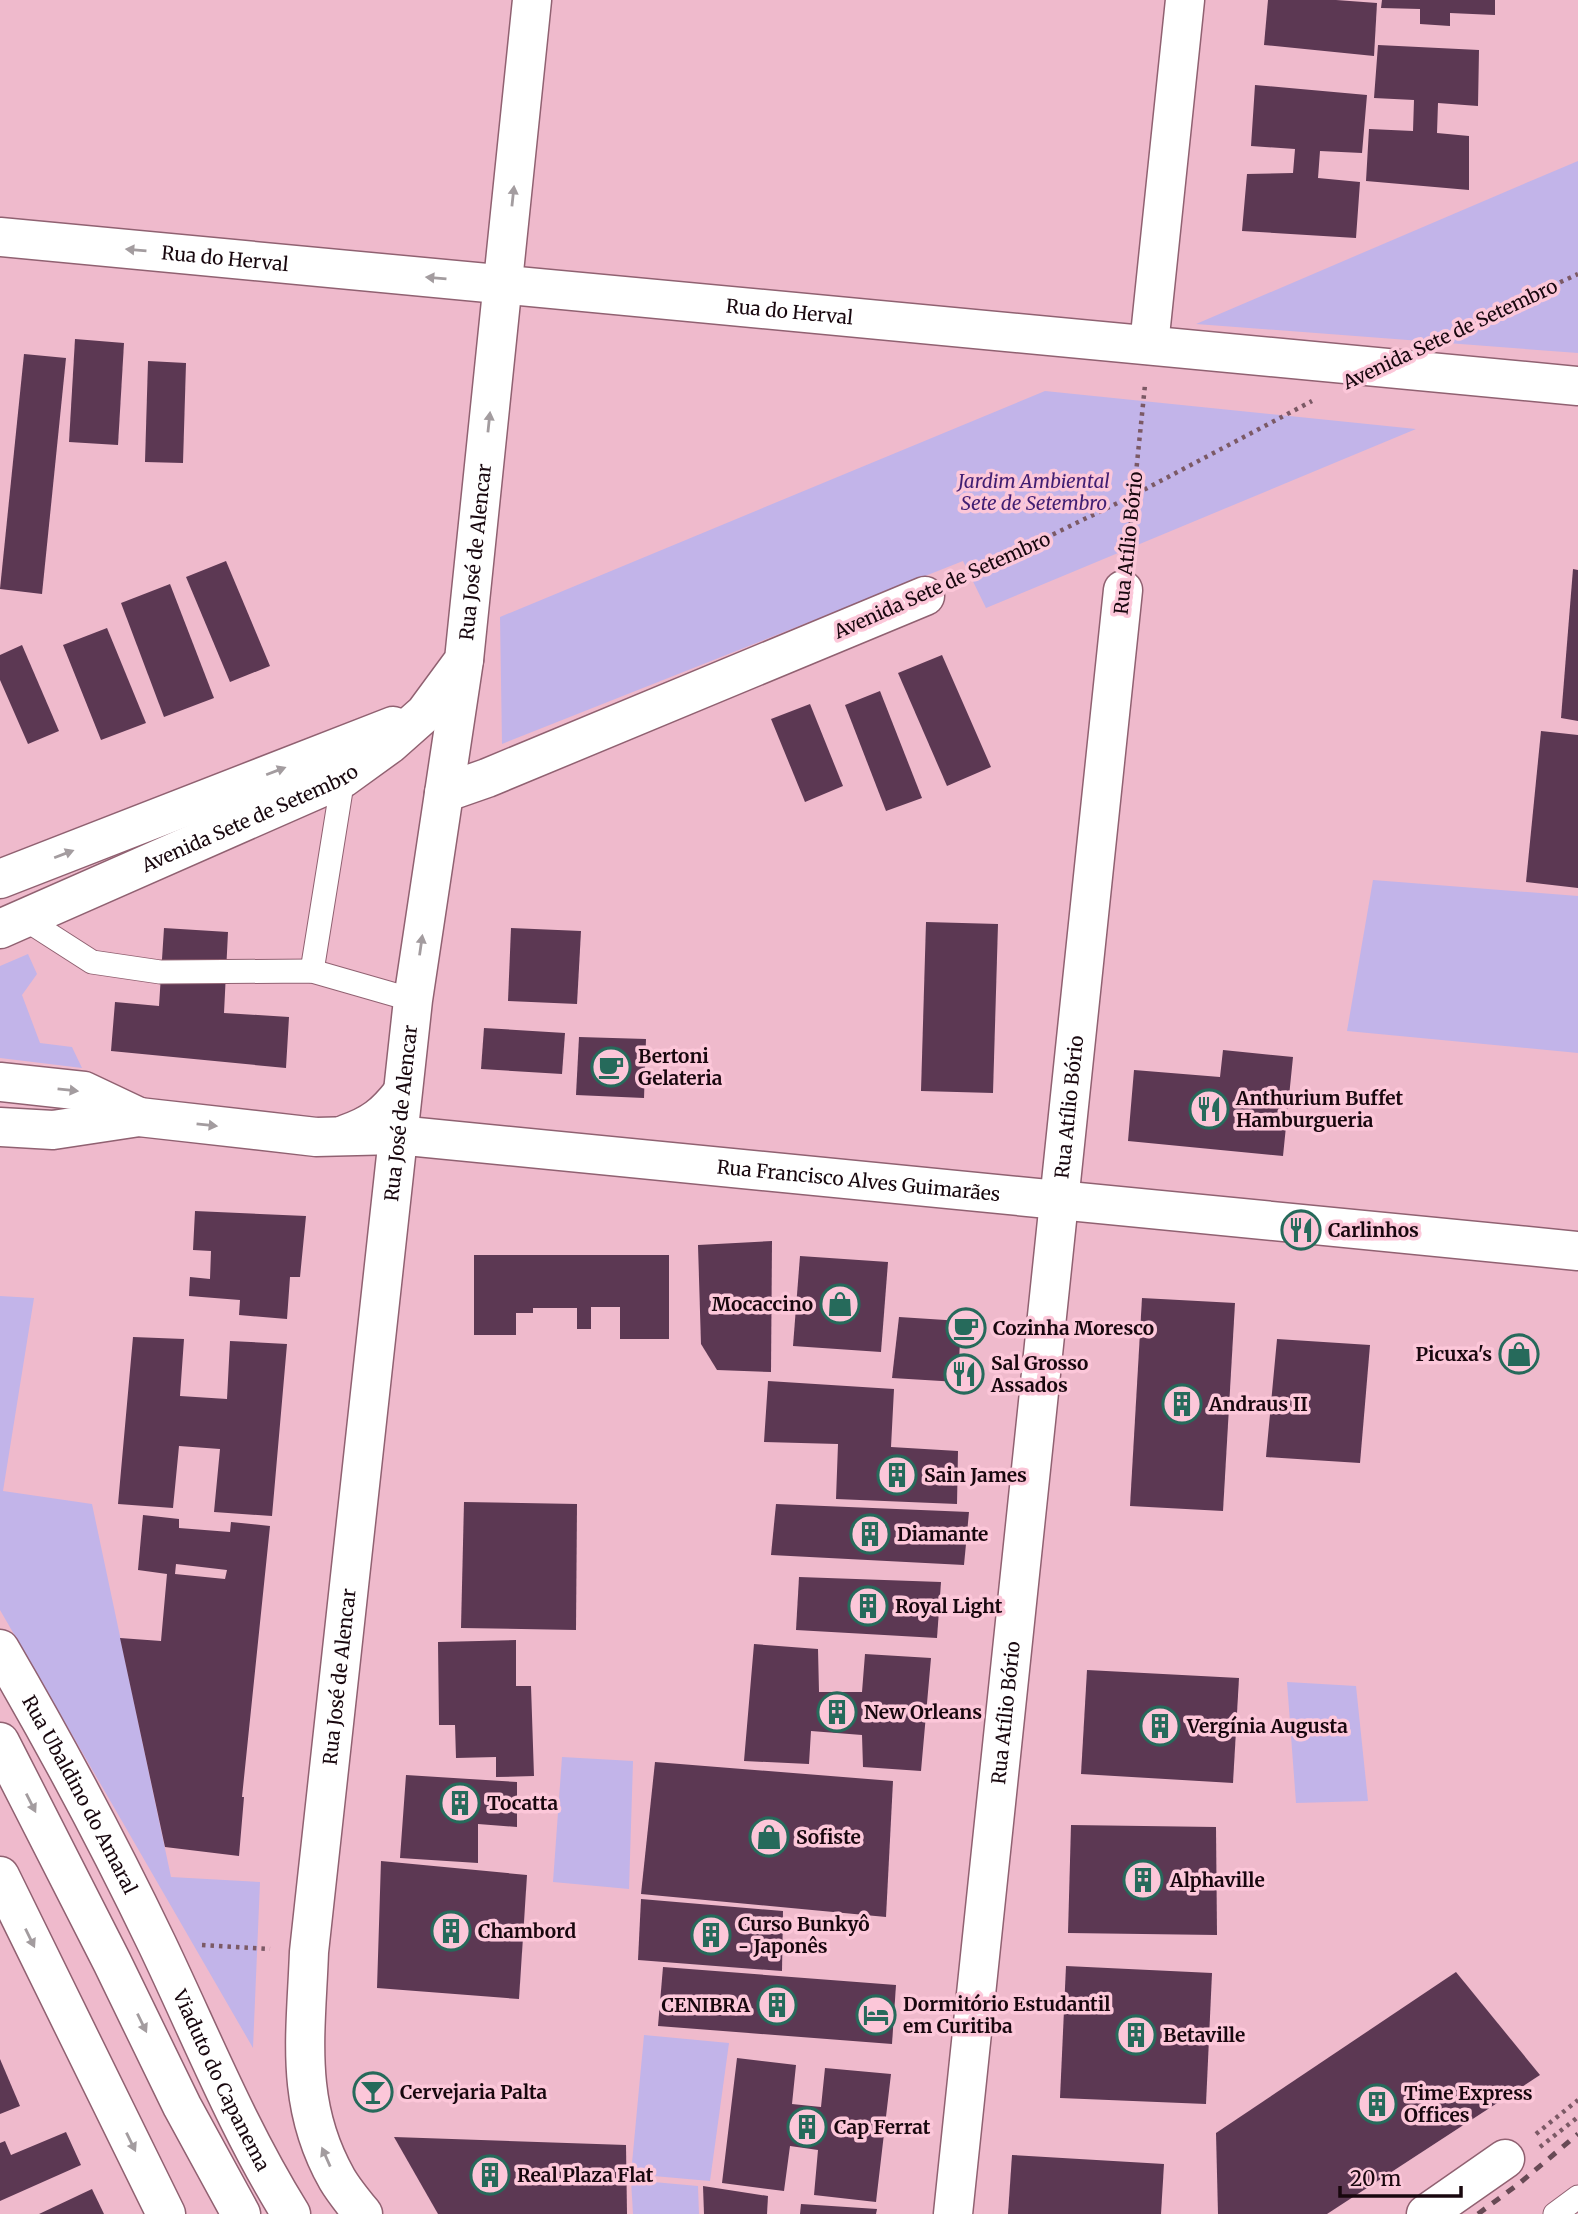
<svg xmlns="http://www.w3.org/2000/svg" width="1578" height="2214" font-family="Merriweather,serif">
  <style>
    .green { fill: #c2b4e9 }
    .building { fill: #5c3853; fill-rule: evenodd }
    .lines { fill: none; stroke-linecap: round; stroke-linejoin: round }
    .service-casing { stroke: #906171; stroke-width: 25 }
    .minor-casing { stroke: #906171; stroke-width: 41 }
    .tertiary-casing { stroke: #906171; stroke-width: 41 }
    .primary-casing { stroke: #906171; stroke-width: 41 }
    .path { stroke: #7b5965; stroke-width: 4.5; stroke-dasharray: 3.5 5; stroke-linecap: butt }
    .service { stroke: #fff; stroke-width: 23 }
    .minor { stroke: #fff; stroke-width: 38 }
    .tertiary { stroke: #fff; stroke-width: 38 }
    .primary { stroke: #fff; stroke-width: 38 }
    .rail { stroke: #684a55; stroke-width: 5; stroke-dasharray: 9 9; stroke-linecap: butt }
    .oneway { fill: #a39c9f }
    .labels { text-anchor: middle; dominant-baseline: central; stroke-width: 7; stroke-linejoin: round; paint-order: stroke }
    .street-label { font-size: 19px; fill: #18070e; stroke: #fcc7d9 }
    .park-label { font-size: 19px; font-style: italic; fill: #401e72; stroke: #fcc7d9 }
    .poi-label { font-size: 19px; font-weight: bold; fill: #18070e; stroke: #fcc7d9; text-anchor: start }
  </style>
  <rect width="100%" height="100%" fill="#efbacc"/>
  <g class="green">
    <path d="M1578,161V353L1196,324L1533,180Z"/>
    <path d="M1045,391L1416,429L986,608L963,561L502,744L500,617Z"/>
    <path d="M1373,880L1578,896V1053L1347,1031Z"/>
    <path d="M28,954L37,974L22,995L40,1043L72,1047L82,1068L0,1058V966Z"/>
    <path d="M0,1296L34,1298L3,1491L92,1504L171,1877L260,1882L253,2048L0,1610Z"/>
    <path d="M1287,1682L1356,1686L1368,1801L1296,1803Z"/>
    <path d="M562,1757L633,1761L629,1889L553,1882Z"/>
    <path d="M644,2035L729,2043L710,2181L631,2174Z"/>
    <path d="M631,2180L698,2186L699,2214H633Z"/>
  </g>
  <g class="building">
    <path d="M1268,0H1336L1377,3L1374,56L1264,45Z"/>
    <path d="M1382,0H1495V15L1450,13V26L1420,24V9L1381,8Z"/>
    <path d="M1378,45L1479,50L1478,106L1438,103L1437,133L1469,136V190L1366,181L1369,129L1413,131L1414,100L1374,98Z"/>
    <path d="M1255,85L1367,95L1362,153L1320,151L1318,178L1360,182L1356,238L1242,231L1247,174L1293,173L1295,149L1251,146Z"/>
    <path d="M75,339L124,343L118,445L69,442Z"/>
    <path d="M24,354L66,358L42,594L0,589Z"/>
    <path d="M148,361L186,363L183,463L145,462Z"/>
    <path d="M226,561L270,666L230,682L186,577Z"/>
    <path d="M1573,569L1578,570V721L1561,718Z"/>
    <path d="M170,584L214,698L164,717L121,603Z"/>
    <path d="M107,628L146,723L101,740L63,645Z"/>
    <path d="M22,645L59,731L28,744L0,680V655Z"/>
    <path d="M942,655L991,767L947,786L898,673Z"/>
    <path d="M880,691L922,798L886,811L845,705Z"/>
    <path d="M810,704L843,786L805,802L771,719Z"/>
    <path d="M1541,731L1578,735V888L1526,882Z"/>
    <path d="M926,922L998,924L993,1093L921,1091Z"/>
    <path d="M164,928L228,932L224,1013L289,1017L286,1068L111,1051L115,1002L159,1006Z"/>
    <path d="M511,928L581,931L577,1004L508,1001Z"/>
    <path d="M484,1028L565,1033L562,1074L481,1069Z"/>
    <path d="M579,1037L646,1039L644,1098L576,1095Z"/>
    <path d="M1223,1050L1293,1057L1283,1156L1128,1141L1134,1070L1220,1077Z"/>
    <path d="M195,1211L306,1216L300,1277H290L287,1319L239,1315L240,1300L189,1296L190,1277L210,1279L211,1251L193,1250Z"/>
    <path d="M772,1241L771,1372L717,1370L701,1344L698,1245Z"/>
    <path d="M474,1255H669V1339H620V1307H591V1329H577V1308H533V1313H516V1335H474Z"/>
    <path d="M800,1256L888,1262L881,1352L793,1346Z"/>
    <path d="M1142,1298L1235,1303L1223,1511L1130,1506Z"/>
    <path d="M899,1317L961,1321L958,1382L892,1378Z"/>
    <path d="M133,1337L184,1339L180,1396L227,1399L230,1341L287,1344L272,1516L214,1512L220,1449L179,1446L173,1508L118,1504Z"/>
    <path d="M1277,1339L1370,1345L1360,1463L1266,1457Z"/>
    <path d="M768,1381L894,1389L891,1447L958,1451L957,1504L836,1499L838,1444L764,1442Z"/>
    <path d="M464,1502L577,1504L576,1630L461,1628Z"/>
    <path d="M776,1504L969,1512L964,1565L771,1555Z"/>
    <path d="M143,1515L179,1519V1528L230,1532L231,1522L270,1526L242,1797H244L239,1856L165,1847L120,1638L161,1641L167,1574L138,1570ZM176,1564L227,1570L225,1579L175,1574Z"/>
    <path d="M799,1577L941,1582L937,1638L796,1630Z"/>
    <path d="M516,1640V1686H531L534,1776L496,1777V1757L456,1758L455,1725H439L438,1642Z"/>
    <path d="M754,1644L818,1649L819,1692H862L865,1654L931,1658L921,1771L863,1767L862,1735L811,1731L809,1764L744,1761Z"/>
    <path d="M1087,1670L1239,1678L1233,1783L1081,1774Z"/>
    <path d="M655,1762L893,1781L886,1917L641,1894Z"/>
    <path d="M406,1775L517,1782V1827L478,1824V1863L400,1858Z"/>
    <path d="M1071,1825L1216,1827L1217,1935L1068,1933Z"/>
    <path d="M381,1861L527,1875L519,1999L377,1988Z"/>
    <path d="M641,1899L783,1911L782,1971L638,1960Z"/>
    <path d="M1066,1966L1212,1973L1206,2104L1060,2098Z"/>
    <path d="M663,1967L896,1985L892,2044L658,2026Z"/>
    <path d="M1456,1972L1540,2075L1327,2214H1218L1216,2133Z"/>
    <path d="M737,2058L796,2065L792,2104L821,2107L825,2068L891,2074L876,2202L814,2195L818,2150L790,2146L784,2191L722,2183Z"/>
    <path d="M0,2059L20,2106L0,2114Z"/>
    <path d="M66,2132L81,2165L0,2201V2143L5,2141L11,2155Z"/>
    <path d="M394,2137L626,2145L627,2214H438Z"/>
    <path d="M1012,2155L1164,2164L1161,2214H1008Z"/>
    <path d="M703,2186L768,2196L767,2214H704Z"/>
    <path d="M92,2189L104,2214H39Z"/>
    <path d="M801,2204L877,2209L876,2214H800Z"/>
  </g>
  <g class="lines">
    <g class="service-casing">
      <g id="service">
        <path d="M25,919L92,962L160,972L312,971L413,1000"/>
        <path d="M312,971L343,778"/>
        <path d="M1555,2214L1578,2197"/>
      </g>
    </g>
    <g class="minor-casing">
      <g id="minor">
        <path id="s1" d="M0,237L1578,386"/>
        <path d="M1149,345L1185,0"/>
        <path d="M444,793L487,778L925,596"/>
        <path id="s2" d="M363,2214C354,2203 344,2191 337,2179C294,2103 306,2034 309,1952L413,1000L464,660"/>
        <path id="s3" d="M953,2214L1123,590"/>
        <path d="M1426,2214L1505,2159"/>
      </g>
    </g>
    <g class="tertiary-casing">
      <g id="tertiary">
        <path d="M0,1082L84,1091L139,1117"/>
        <path id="s4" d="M0,1127L53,1130L139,1117L316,1137L397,1135L1578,1251"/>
        <path d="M346,1134C372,1125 385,1115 402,1093"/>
      </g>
    </g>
    <g class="primary-casing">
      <g id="primary">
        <path d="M0,879L393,726"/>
        <path id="s5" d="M0,929L343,778L390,744L425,713L464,660L532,0"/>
        <path id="s6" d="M0,1649C56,1745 109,1844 157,1944C200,2034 238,2129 291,2214"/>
        <path d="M0,1742L112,1962L182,2106L241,2214"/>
        <path d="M0,1876L166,2214"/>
      </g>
    </g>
    <g class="path">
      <path d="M1452,332L1578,274"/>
      <path d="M1128,551L1145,385"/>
      <path d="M961,579L1134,495L1312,401"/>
      <path d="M202,1945L270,1949"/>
      <path d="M1536,2134L1578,2100"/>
      <path d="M1540,2147L1578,2117"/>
    </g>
    <use href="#service" class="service"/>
    <use href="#minor" class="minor"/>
    <use href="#tertiary" class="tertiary"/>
    <use href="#primary" class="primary"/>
    <path class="rail" d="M1478,2214L1521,2182L1578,2134"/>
  </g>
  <defs><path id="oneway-solid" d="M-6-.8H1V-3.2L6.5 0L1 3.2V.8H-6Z" transform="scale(1.75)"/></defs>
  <g class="oneway">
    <use href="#oneway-solid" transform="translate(513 196) rotate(-84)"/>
    <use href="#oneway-solid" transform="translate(136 250) rotate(-175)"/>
    <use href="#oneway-solid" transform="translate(436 278) rotate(-175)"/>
    <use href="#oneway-solid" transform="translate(489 422) rotate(-84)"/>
    <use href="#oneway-solid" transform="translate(276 771) rotate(-21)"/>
    <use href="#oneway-solid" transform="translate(64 854) rotate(-21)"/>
    <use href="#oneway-solid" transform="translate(421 945) rotate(-82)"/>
    <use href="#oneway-solid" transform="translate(68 1090) rotate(6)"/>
    <use href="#oneway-solid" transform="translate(207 1125) rotate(6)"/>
    <use href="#oneway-solid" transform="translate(31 1803) rotate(63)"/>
    <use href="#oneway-solid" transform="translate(30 1938) rotate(64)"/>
    <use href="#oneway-solid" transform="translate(142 2023) rotate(64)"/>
    <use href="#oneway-solid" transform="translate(131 2142) rotate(64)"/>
    <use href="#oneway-solid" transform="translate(326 2157) rotate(-114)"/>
  </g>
  <defs>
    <g id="cafe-ring" transform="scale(2.0125)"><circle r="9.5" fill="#fcc7d9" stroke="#266a5b" stroke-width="1.5"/><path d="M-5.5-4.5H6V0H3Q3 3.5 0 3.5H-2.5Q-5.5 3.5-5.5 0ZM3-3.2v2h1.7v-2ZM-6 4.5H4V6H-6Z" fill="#266a5b"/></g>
    <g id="restaurant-ring" transform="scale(2.0125)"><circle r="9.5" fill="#fcc7d9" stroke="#266a5b" stroke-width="1.5"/><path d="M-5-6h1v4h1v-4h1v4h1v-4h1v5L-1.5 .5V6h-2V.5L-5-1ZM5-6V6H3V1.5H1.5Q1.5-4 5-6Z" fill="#266a5b"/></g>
    <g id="shop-ring" transform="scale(2.0125)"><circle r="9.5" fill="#fcc7d9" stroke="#266a5b" stroke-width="1.5"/><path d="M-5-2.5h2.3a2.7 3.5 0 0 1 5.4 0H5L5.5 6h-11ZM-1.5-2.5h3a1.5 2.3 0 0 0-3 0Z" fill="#266a5b"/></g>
    <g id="building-ring" transform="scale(2.0125)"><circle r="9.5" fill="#fcc7d9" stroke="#266a5b" stroke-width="1.5"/><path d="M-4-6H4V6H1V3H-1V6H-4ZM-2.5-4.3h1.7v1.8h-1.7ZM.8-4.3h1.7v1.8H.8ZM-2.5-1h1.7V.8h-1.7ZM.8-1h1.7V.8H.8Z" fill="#266a5b"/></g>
    <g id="hotel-ring" transform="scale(2.0125)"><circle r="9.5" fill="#fcc7d9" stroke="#266a5b" stroke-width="1.5"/><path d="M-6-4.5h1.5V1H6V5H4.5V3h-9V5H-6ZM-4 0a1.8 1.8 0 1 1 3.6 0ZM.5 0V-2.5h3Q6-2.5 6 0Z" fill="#266a5b"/></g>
    <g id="bar-ring" transform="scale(2.0125)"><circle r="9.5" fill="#fcc7d9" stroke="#266a5b" stroke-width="1.5"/><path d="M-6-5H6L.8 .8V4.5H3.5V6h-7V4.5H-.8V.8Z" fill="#266a5b"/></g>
  </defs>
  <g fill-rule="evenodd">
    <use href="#cafe-ring" x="611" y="1067"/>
    <use href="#restaurant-ring" x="1209" y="1109"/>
    <use href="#restaurant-ring" x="1301" y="1230"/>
    <use href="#shop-ring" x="840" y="1304"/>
    <use href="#cafe-ring" x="966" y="1328"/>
    <use href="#shop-ring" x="1519" y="1354"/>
    <use href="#restaurant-ring" x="964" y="1374"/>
    <use href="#building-ring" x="1182" y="1404"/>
    <use href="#building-ring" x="897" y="1475"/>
    <use href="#building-ring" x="870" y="1534"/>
    <use href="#building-ring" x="868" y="1606"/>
    <use href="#building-ring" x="837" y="1712"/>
    <use href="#building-ring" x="1160" y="1726"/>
    <use href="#building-ring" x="460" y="1803"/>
    <use href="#shop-ring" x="769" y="1837"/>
    <use href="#building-ring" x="1143" y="1880"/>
    <use href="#building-ring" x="451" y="1931"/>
    <use href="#building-ring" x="711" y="1935"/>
    <use href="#building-ring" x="777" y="2005"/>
    <use href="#hotel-ring" x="876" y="2015"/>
    <use href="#building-ring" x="1136" y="2035"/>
    <use href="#bar-ring" x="373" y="2092"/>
    <use href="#building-ring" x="1377" y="2104"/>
    <use href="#building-ring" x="807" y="2127"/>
    <use href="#building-ring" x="490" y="2175"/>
  </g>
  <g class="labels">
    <g class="street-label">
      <text stroke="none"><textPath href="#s1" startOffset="226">Rua do Herval</textPath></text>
      <text stroke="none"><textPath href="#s1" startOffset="793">Rua do Herval</textPath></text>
      <text transform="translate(1450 334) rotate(-25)">Avenida Sete de Setembro</text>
      <text transform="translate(1128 543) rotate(-84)">Rua Atílio Bório</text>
      <text stroke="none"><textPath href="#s5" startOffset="654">Rua José de Alencar</textPath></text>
      <text transform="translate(942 585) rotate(-24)">Avenida Sete de Setembro</text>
      <text stroke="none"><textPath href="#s5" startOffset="273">Avenida Sete de Setembro</textPath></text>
      <text stroke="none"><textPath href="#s3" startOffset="1113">Rua Atílio Bório</textPath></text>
      <text stroke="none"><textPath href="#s2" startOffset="1120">Rua José de Alencar</textPath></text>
      <text stroke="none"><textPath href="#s4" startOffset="863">Rua Francisco Alves Guimarães</textPath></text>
      <text stroke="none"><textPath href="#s2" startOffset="553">Rua José de Alencar</textPath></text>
      <text stroke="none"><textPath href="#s3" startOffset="504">Rua Atílio Bório</textPath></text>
      <text stroke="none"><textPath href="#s6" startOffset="166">Rua Ubaldino do Amaral</textPath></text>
      <text stroke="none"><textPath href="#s6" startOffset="485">Viaduto do Capanema</textPath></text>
    </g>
    <g class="park-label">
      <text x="1034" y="481">Jardim Ambiental<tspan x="1034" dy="22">Sete de Setembro</tspan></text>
    </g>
    <g class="poi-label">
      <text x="638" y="1056">Bertoni<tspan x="638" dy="22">Gelateria</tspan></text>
      <text x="1236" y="1098">Anthurium Buffet<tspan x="1236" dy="22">Hamburgueria</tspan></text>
      <text x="1328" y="1230">Carlinhos</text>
      <text x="813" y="1304" text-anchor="end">Mocaccino</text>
      <text x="993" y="1328">Cozinha Moresco</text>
      <text x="1492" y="1354" text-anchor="end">Picuxa's</text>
      <text x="991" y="1363">Sal Grosso<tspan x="991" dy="22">Assados</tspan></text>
      <text x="1209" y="1404">Andraus II</text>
      <text x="924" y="1475">Sain James</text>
      <text x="897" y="1534">Diamante</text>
      <text x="895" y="1606">Royal Light</text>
      <text x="864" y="1712">New Orleans</text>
      <text x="1187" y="1726">Vergínia Augusta</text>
      <text x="487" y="1803">Tocatta</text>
      <text x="796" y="1837">Sofiste</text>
      <text x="1170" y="1880">Alphaville</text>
      <text x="738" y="1924">Curso Bunkyô<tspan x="738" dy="22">- Japonês</tspan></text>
      <text x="478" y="1931">Chambord</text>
      <text x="903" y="2004">Dormitório Estudantil<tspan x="903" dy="22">em Curitiba</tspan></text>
      <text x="750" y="2005" text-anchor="end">CENIBRA</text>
      <text x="1163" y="2035">Betaville</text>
      <text x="400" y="2092">Cervejaria Palta</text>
      <text x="1404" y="2093">Time Express<tspan x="1404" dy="22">Offices</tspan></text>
      <text x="834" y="2127">Cap Ferrat</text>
      <text x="517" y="2175">Real Plaza Flat</text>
    </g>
  </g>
  <path d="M1340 2186v10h121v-10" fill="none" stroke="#18070e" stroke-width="3.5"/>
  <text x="1350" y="2186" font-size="21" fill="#18070e" stroke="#fcc7d9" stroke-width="5" paint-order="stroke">20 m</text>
</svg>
